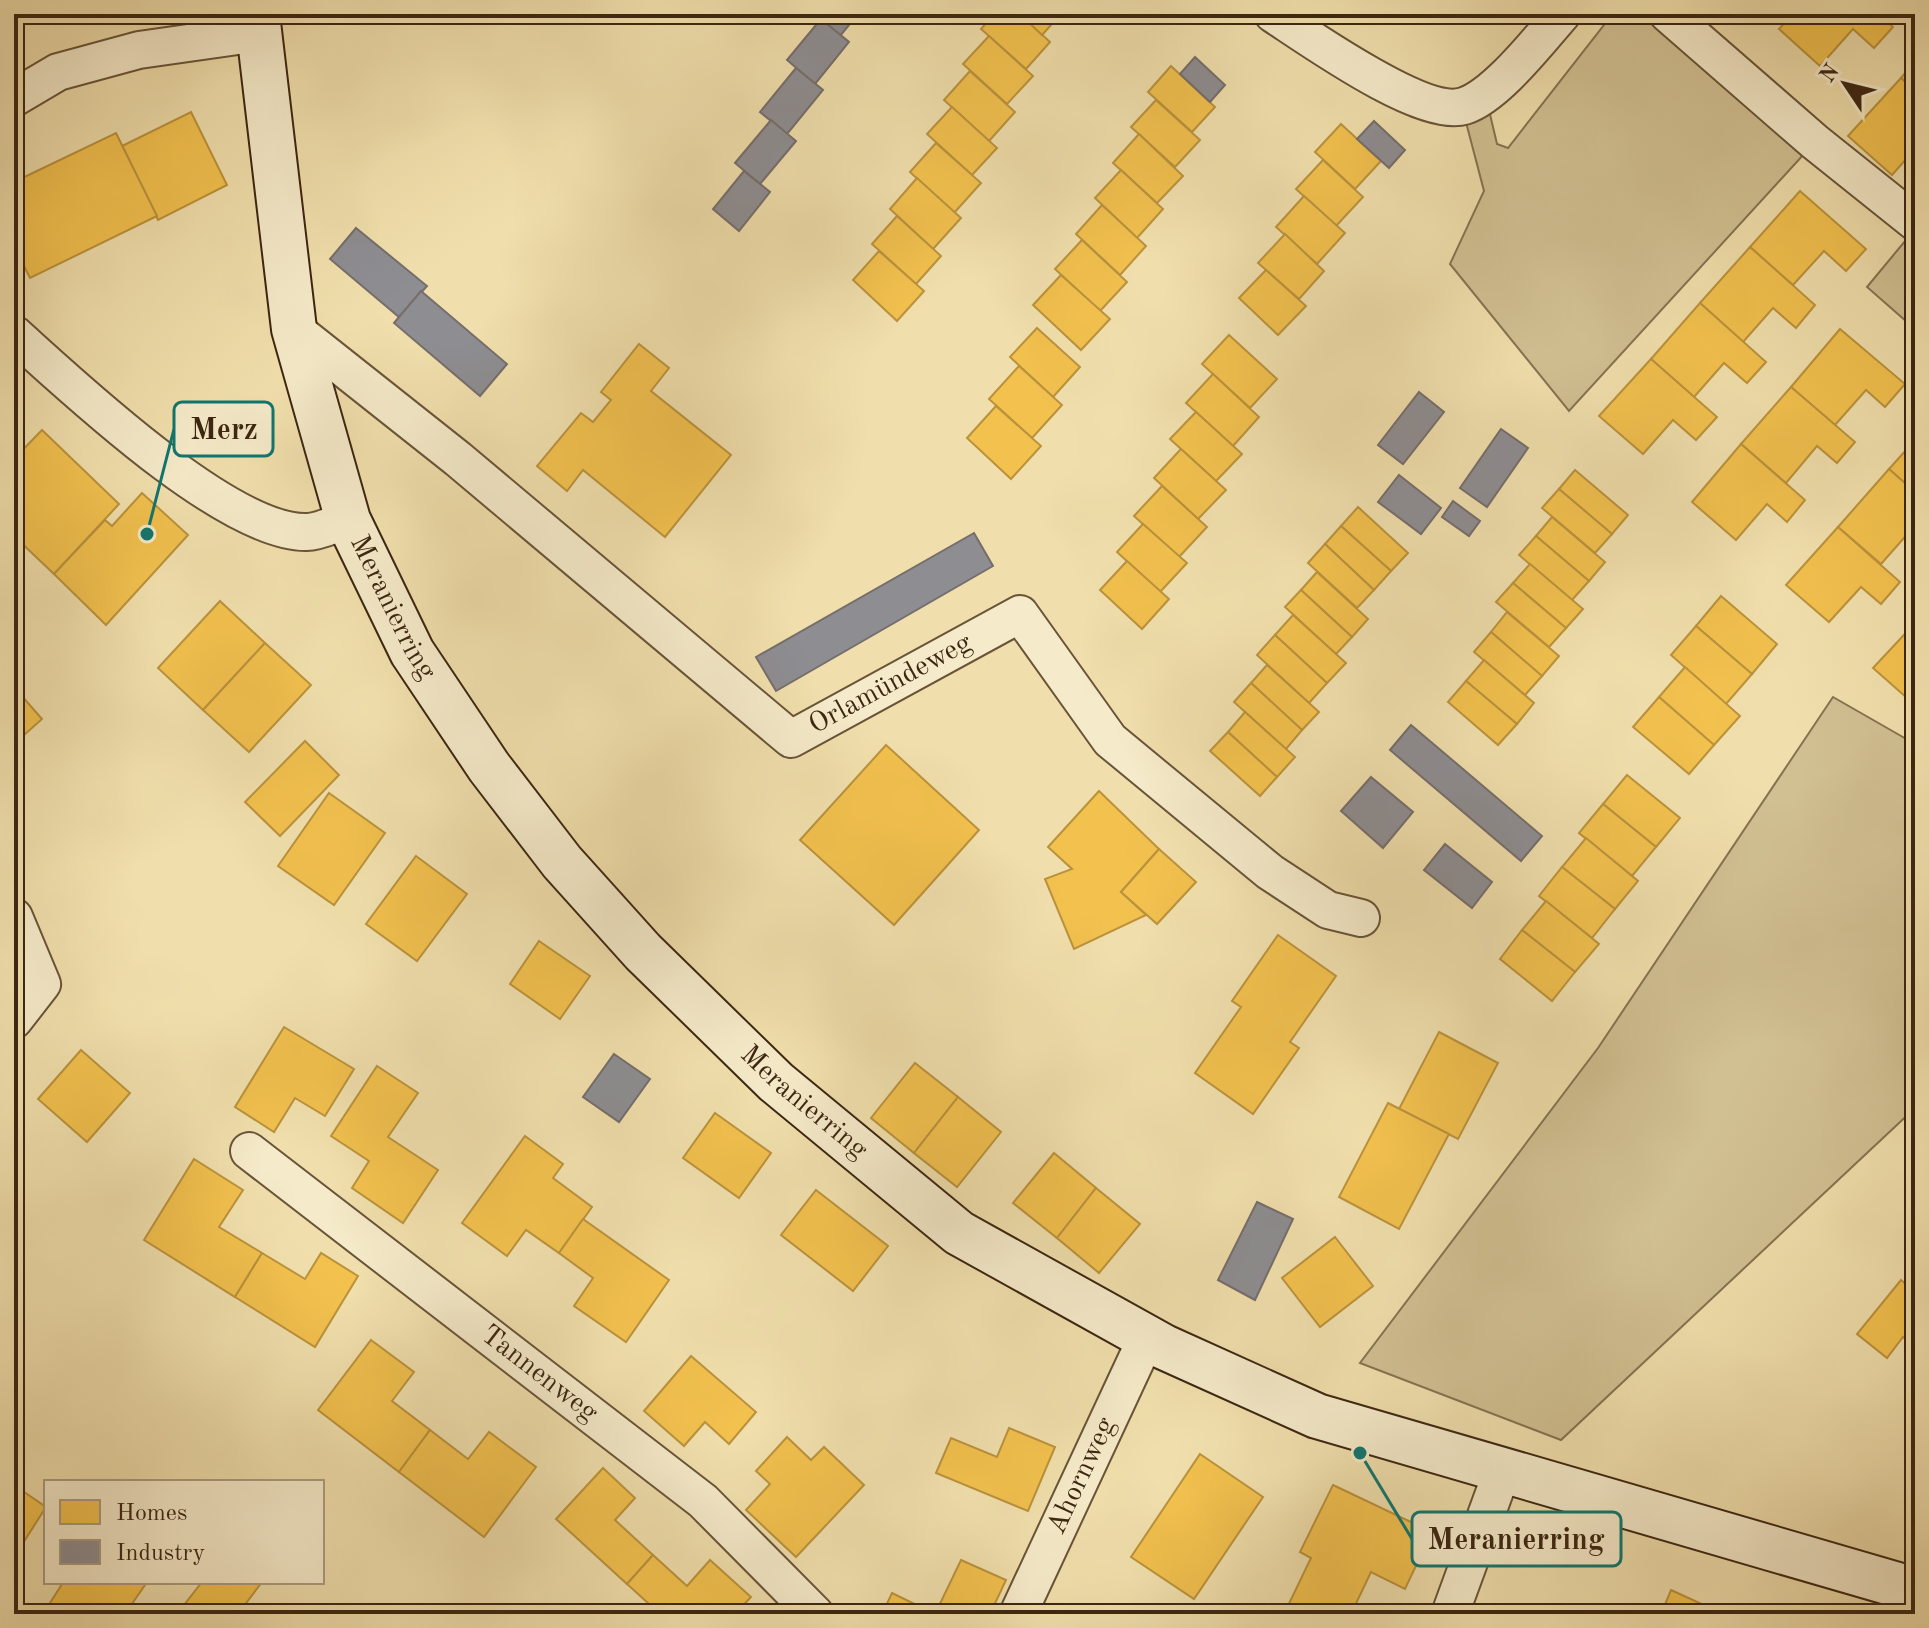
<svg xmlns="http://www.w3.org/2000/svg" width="1929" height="1628" font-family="'Old Standard TT',serif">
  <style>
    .green { fill: #d1c092; stroke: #867352; stroke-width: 2 }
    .homes { fill: #f2c14e; stroke: #bb923c; stroke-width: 2 }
    .industry { fill: #8d8d92; stroke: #756e6c; stroke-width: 2 }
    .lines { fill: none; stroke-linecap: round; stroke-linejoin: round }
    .street-casing { stroke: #695438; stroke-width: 40 }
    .secondary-casing { stroke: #3c2612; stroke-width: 48 }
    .street { stroke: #f5eac9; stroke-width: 36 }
    .secondary { stroke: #f5eac9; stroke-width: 44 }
    .labels { text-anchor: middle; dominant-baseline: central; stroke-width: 8; stroke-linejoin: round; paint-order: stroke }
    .street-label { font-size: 28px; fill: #3c2612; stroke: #f5eac9 }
    .leader { fill: none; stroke: #0f766e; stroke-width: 3 }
    .callout-dot { fill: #0f766e; stroke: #f5eac9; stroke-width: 3 }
    .callout { fill: #f5eac9; stroke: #0f766e; stroke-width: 3 }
    .callout-label { font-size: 30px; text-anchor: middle; font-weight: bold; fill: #3c2612 }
  </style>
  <rect width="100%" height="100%" fill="#f0dfac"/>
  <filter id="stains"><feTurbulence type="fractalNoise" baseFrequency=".0025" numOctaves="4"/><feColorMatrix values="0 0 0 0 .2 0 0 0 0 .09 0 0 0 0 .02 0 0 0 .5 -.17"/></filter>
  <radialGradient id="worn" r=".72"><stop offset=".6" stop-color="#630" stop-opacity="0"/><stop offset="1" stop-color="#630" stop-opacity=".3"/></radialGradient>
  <g class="green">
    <path d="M1600,14H1668L1815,142L1569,411L1450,264L1484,191L1462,107L1485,93L1497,144L1508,148L1607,21Z"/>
    <path d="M1915,229V329L1867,287Z"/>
    <path d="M1833,697L1915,744V1108L1561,1440L1360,1363L1598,1048Z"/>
  </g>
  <g class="homes">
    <path d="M994,14H1020L1050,42L1026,69L981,29Z"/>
    <path d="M1020,14H1061L1042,35Z"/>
    <path d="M1792,14H1879L1893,27L1874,48L1853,29L1820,66L1779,29Z"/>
    <path d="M989,36L1033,76L1007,104L963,64Z"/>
    <path d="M1915,61V91L1901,78Z"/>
    <path d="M1171,66L1215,107L1192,132L1148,92Z"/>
    <path d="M970,71L1015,112L989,141L944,100Z"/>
    <path d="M1901,78L1915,91V149L1892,175L1848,136Z"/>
    <path d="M1156,100L1200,140L1175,167L1131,127Z"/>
    <path d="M952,107L997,148L972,175L927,134Z"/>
    <path d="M191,112L227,185L158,220L122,146Z"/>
    <path d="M1341,124L1381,161L1355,189L1315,152Z"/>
    <path d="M116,133L157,216L30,278L14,246V182Z"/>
    <path d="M1139,134L1183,176L1157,203L1113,163Z"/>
    <path d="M936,143L981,183L954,213L910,172Z"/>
    <path d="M1323,160L1363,197L1336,226L1296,189Z"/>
    <path d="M1121,170L1163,209L1137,238L1095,198Z"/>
    <path d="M917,178L961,218L933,249L890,209Z"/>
    <path d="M1800,191L1866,249L1846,271L1824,251L1793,285L1750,247Z"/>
    <path d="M1304,196L1345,233L1317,264L1276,227Z"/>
    <path d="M1102,205L1146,246L1120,275L1076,234Z"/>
    <path d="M897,216L941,256L916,284L872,244Z"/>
    <path d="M1285,234L1324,271L1299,299L1258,263Z"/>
    <path d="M1082,240L1127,282L1100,311L1055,269Z"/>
    <path d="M1750,247L1815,305L1796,328L1773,308L1743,342L1700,303Z"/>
    <path d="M879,251L924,291L897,321L853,280Z"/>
    <path d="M1266,270L1306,306L1278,335L1239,298Z"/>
    <path d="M1061,275L1110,319L1081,350L1033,305Z"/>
    <path d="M1700,303L1766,362L1747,383L1724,363L1694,397L1651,359Z"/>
    <path d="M1037,328L1080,367L1053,397L1010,357Z"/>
    <path d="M1840,329L1905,384L1885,407L1866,390L1835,425L1791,387Z"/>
    <path d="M1229,335L1277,379L1250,408L1202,364Z"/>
    <path d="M639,344L669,368L651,391L731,455L665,537L583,470L567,491L537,466L581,413L593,422L611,400L601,392Z"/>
    <path d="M1651,359L1717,417L1696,440L1673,420L1643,454L1599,416Z"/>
    <path d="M1019,366L1062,405L1032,438L989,399Z"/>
    <path d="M1213,374L1259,417L1233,446L1186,403Z"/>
    <path d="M1791,387L1855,442L1837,463L1817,446L1786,483L1741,444Z"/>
    <path d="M996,406L1041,446L1011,479L967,438Z"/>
    <path d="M1196,412L1242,454L1216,481L1170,439Z"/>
    <path d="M42,430L119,504L54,574L14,536V459Z"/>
    <path d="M1915,440V492L1889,469Z"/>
    <path d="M1741,444L1805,500L1787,522L1767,504L1736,540L1692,502Z"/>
    <path d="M1181,449L1226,490L1198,519L1154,478Z"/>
    <path d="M1889,469L1915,492V534L1911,530L1881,564L1838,527Z"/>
    <path d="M1575,470L1628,515L1612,534L1559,489Z"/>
    <path d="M1162,486L1207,527L1179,557L1134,516Z"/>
    <path d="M1559,489L1612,534L1595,553L1542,508Z"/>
    <path d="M142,493L188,535L106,625L54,574L105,520L112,526Z"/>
    <path d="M1358,507L1408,553L1391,571L1341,526Z"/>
    <path d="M1552,517L1605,562L1589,581L1536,536Z"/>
    <path d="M1143,524L1187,563L1160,592L1117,552Z"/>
    <path d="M1341,526L1391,571L1374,590L1325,544Z"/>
    <path d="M1838,527L1900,582L1881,604L1861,587L1829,622L1786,585Z"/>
    <path d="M1536,536L1589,581L1572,600L1519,555Z"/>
    <path d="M1325,544L1374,590L1357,608L1308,563Z"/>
    <path d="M1127,561L1169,599L1142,629L1100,590Z"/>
    <path d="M1530,564L1583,609L1566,628L1513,583Z"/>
    <path d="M1317,572L1368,619L1352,637L1301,590Z"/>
    <path d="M1513,583L1566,628L1549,647L1496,602Z"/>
    <path d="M1301,590L1352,637L1336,654L1285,607Z"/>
    <path d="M1721,596L1777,644L1752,674L1696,626Z"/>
    <path d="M220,601L265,643L203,710L158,668Z"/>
    <path d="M1507,612L1559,656L1542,676L1491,632Z"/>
    <path d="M1293,615L1346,663L1327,683L1275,635Z"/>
    <path d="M1915,623V705L1873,668Z"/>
    <path d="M1696,626L1752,674L1726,704L1671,655Z"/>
    <path d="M1491,632L1542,676L1525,695L1474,652Z"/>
    <path d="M1275,635L1327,683L1309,703L1257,655Z"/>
    <path d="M265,643L311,685L249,752L203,710Z"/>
    <path d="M1484,660L1534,703L1517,724L1466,681Z"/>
    <path d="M1267,665L1319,712L1302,730L1251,683Z"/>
    <path d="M1685,667L1740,716L1714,745L1659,697Z"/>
    <path d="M1466,681L1517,724L1498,745L1448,702Z"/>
    <path d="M1251,683L1302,730L1286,749L1234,702Z"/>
    <path d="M14,687L42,719L14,744Z"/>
    <path d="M1659,697L1714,745L1689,774L1633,727Z"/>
    <path d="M1245,712L1295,757L1277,777L1228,732Z"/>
    <path d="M1228,732L1277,777L1260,796L1210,751Z"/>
    <path d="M305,741L339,775L280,836L245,802Z"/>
    <path d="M886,745L979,830L894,925L800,840Z"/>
    <path d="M1627,775L1680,818L1656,847L1603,804Z"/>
    <path d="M1099,791L1159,849L1121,892L1146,915L1074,949L1045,879L1072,869L1048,847Z"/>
    <path d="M329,793L385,833L334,905L278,866Z"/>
    <path d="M1603,804L1656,847L1632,876L1579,833Z"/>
    <path d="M1586,838L1638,881L1615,909L1562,867Z"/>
    <path d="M1159,849L1196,882L1157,924L1121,892Z"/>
    <path d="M416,856L467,894L417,961L366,924Z"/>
    <path d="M1562,867L1615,909L1592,938L1539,896Z"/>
    <path d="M1546,901L1599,944L1575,972L1522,930Z"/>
    <path d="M1522,930L1575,972L1552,1001L1500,959Z"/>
    <path d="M1278,935L1336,976L1290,1042L1299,1048L1253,1114L1195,1073L1241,1007L1232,1001Z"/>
    <path d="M539,941L590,976L560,1019L510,984Z"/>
    <path d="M284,1027L354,1069L325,1116L295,1098L274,1132L235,1107Z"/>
    <path d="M1439,1032L1498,1063L1458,1139L1399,1109Z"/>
    <path d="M81,1050L130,1093L87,1142L38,1099Z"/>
    <path d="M915,1063L958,1097L914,1153L871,1118Z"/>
    <path d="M377,1066L418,1093L388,1137L438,1170L403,1223L352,1188L369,1161L331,1136Z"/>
    <path d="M958,1097L1001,1132L957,1187L914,1153Z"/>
    <path d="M1388,1103L1449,1134L1399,1229L1339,1197Z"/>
    <path d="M715,1113L771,1153L739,1198L683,1158Z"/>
    <path d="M525,1136L563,1164L553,1178L592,1207L559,1253L526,1230L507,1256L462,1223Z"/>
    <path d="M1054,1153L1096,1188L1057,1238L1013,1203Z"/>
    <path d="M194,1159L243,1190L219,1227L262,1253L235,1297L144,1240Z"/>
    <path d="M1096,1188L1140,1224L1099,1273L1057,1238Z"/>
    <path d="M816,1190L888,1246L853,1291L781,1235Z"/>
    <path d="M583,1219L669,1280L626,1342L574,1306L593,1278L559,1253Z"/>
    <path d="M1335,1237L1373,1286L1320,1327L1282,1278Z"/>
    <path d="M262,1253L305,1279L321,1253L358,1276L315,1347L235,1297Z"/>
    <path d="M1901,1280L1912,1289L1915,1286V1347L1903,1337L1887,1358L1857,1334Z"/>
    <path d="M371,1340L414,1372L392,1401L430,1430L399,1472L318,1410Z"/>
    <path d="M691,1356L756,1412L729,1444L705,1422L684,1446L644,1411Z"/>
    <path d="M1009,1428L1055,1447L1028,1511L936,1473L951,1438L997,1457Z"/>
    <path d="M430,1430L468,1459L489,1432L536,1467L484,1537L399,1472Z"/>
    <path d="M787,1437L811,1460L824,1447L864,1485L796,1557L746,1510L770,1484L756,1471Z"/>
    <path d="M1200,1454L1263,1497L1194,1599L1131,1557Z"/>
    <path d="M603,1468L635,1498L615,1520L653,1555L627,1584L556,1519Z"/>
    <path d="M14,1485L46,1507L18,1551L14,1548Z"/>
    <path d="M1333,1485L1432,1532L1405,1589L1371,1572L1351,1614H1284L1311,1558L1300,1552Z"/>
    <path d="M653,1555L687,1586L710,1560L751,1597L735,1614H660L627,1584Z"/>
    <path d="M961,1560L1006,1580L990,1614H935Z"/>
    <path d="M59,1582H147L125,1614H43L62,1584Z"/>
    <path d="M202,1582H262L241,1610L246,1614H177Z"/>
    <path d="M1671,1590L1717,1611L1716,1614H1661Z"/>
    <path d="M892,1593L935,1614H882Z"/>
  </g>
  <g class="industry">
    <path d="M814,14H858L840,36Z"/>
    <path d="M821,19L849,42L815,84L787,60Z"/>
    <path d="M1195,57L1225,85L1210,102L1180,74Z"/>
    <path d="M796,68L823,90L787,134L760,112Z"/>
    <path d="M771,120L796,141L760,184L735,163Z"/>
    <path d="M1374,121L1405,150L1389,168L1357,139Z"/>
    <path d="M744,171L770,192L739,231L713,209Z"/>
    <path d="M356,228L427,286L399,317L330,259Z"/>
    <path d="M421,291L507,364L480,396L394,323Z"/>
    <path d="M1419,392L1444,412L1403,464L1378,445Z"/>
    <path d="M1501,429L1528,448L1487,507L1460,488Z"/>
    <path d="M1399,475L1441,508L1421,534L1378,502Z"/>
    <path d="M1453,501L1480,521L1469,536L1442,517Z"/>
    <path d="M974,533L993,566L776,691L756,657Z"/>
    <path d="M1411,725L1542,836L1521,861L1390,750Z"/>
    <path d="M1371,777L1413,812L1383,848L1341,811Z"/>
    <path d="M1445,844L1492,882L1472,908L1424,870Z"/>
    <path d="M614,1054L650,1079L619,1122L583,1097Z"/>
    <path d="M1257,1202L1293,1219L1255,1300L1218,1280Z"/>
  </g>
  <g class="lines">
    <g class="street-casing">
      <g id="street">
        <path d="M1273,14C1310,38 1423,119 1464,106C1496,96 1539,40 1562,14"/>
        <path d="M1668,14L1815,142L1915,222"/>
        <path d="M14,98L58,72L139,50L258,33"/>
        <path id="s1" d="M294,329L458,459L791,739L1020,614L1110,740L1270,872L1328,910L1361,918"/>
        <path d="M14,334C72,386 228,534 307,532C320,532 336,523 348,520"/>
        <path d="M14,917L42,984L14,1020"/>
        <path id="s2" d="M249,1151L703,1501L815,1614"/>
        <path id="s3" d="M1018,1614L1146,1339"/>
        <path d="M1450,1614L1503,1469"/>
      </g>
    </g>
    <g class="secondary-casing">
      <g id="secondary">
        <path id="s4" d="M257,14L294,329L348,520L412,652L489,767L562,862L643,952L776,1082L959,1233L1164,1347L1317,1416L1915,1590"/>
      </g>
    </g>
    <use href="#street" class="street"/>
    <use href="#secondary" class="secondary"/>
  </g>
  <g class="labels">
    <g class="street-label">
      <text stroke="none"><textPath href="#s4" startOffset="614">Meranierring</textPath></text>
      <text stroke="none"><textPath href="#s1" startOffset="758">Orlamündeweg</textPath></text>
      <text stroke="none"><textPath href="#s4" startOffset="1262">Meranierring</textPath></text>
      <text stroke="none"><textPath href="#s2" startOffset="366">Tannenweg</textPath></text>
      <text stroke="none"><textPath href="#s3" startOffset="152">Ahornweg</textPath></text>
    </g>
  </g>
  <path class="leader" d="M147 534L174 429M1360 1453L1412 1539"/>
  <g class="callout-dot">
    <circle cx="147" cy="534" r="8"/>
    <circle cx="1360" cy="1453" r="8"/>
  </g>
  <g class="callout">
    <rect x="174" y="402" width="99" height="54" rx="8"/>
    <rect x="1412" y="1512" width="209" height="54" rx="8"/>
  </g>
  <g class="callout-label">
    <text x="224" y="439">Merz</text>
    <text x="1516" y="1549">Meranierring</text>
  </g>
  <rect width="1929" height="1628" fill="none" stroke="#f0dfac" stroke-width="48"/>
  <rect x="16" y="16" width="1897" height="1596" fill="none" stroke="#3c2612" stroke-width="4"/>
  <rect x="24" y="24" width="1881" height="1580" fill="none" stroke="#3c2612" stroke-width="2"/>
  <rect x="44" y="1480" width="280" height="104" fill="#f5eac9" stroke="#ab9c80" stroke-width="2"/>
  <rect x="60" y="1500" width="40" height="24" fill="#f2c14e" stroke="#ab9c80" stroke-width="2"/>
  <text x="116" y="1520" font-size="24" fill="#3c2612">Homes</text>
  <rect x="60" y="1540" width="40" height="24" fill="#8d8d92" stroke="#ab9c80" stroke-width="2"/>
  <text x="116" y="1560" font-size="24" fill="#3c2612">Industry</text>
  <g transform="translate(1845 84) rotate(305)" stroke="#f5eac9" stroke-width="6" paint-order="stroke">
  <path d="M0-6L14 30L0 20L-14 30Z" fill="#3c2612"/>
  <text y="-12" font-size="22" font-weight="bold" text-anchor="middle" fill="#3c2612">N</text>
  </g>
  <rect width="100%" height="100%" filter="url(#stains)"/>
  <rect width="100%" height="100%" fill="url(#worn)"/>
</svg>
